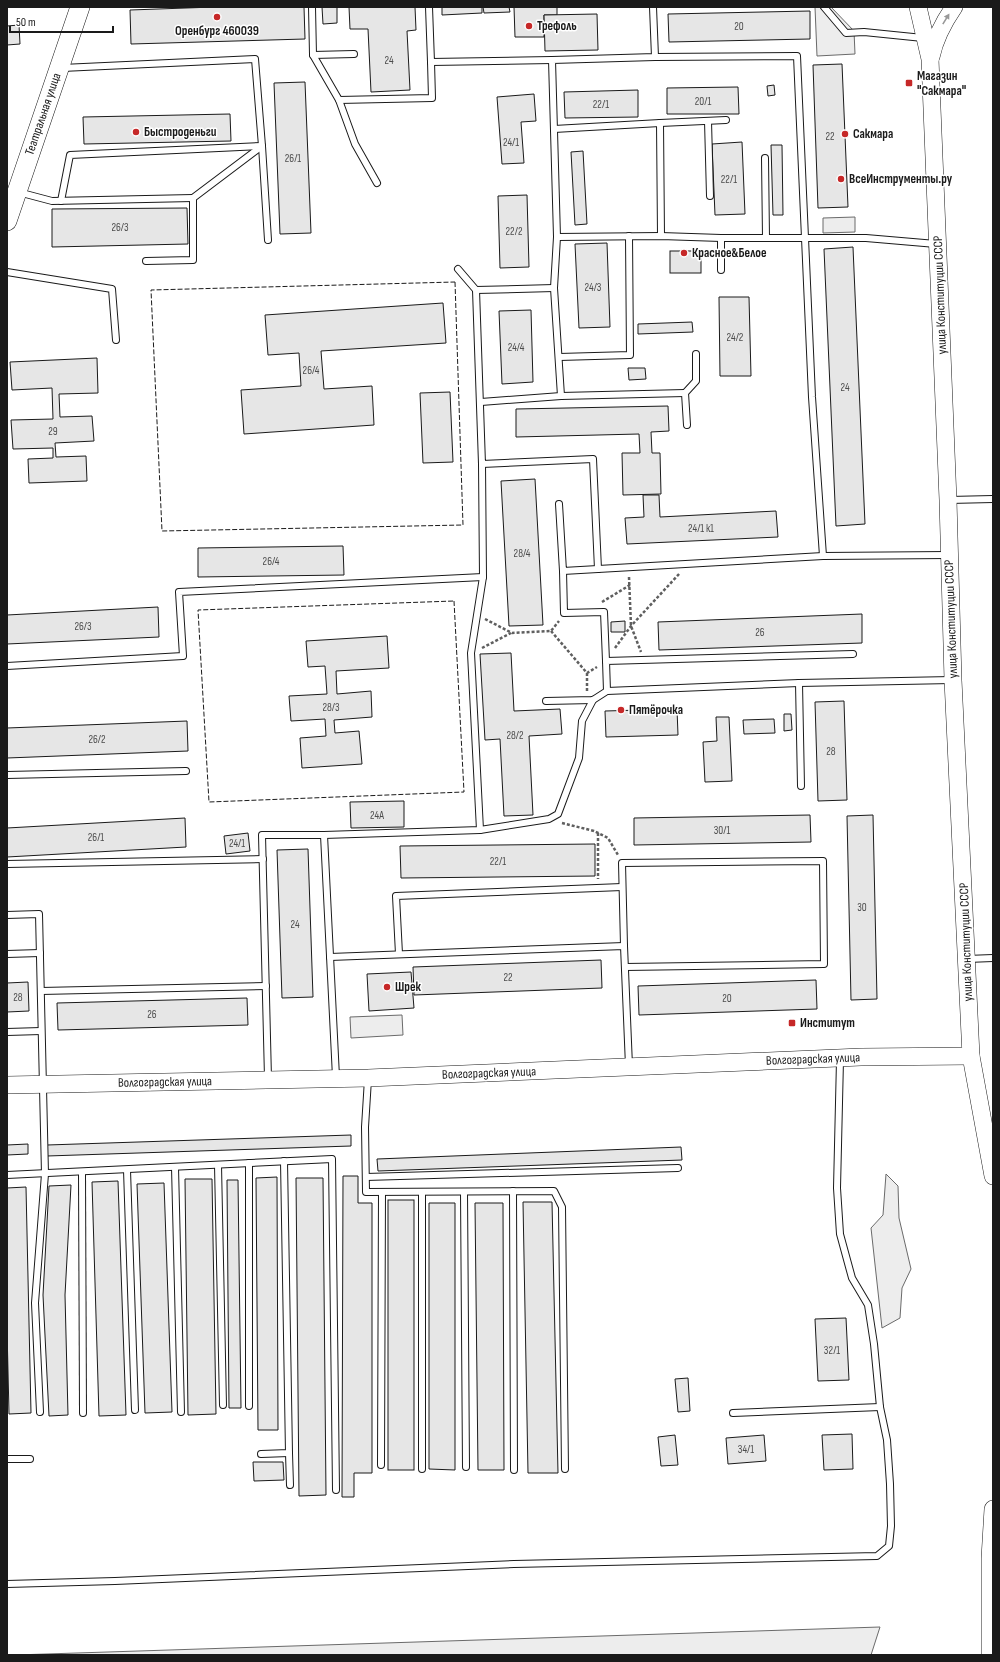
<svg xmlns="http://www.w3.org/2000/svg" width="1000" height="1662" font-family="'Sofia Sans Condensed',sans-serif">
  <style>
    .built { fill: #ededed; stroke: #6a6a6a }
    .building { fill: #e6e6e6; stroke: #1a1a1a }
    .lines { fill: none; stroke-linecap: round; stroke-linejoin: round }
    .lane-casing { stroke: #1a1a1a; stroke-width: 8 }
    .secondary-casing { stroke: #1a1a1a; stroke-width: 18 }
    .primary-casing { stroke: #1a1a1a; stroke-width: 20 }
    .path { stroke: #5f5f5f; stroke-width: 2.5; stroke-dasharray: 3 2; stroke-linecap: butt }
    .lane { stroke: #fff; stroke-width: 6 }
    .secondary { stroke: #fff; stroke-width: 17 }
    .primary { stroke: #fff; stroke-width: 19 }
    .fence { stroke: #1a1a1a; stroke-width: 1; stroke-dasharray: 5 2; stroke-linecap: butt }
    .oneway { fill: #989898 }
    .poi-dot { fill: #c62828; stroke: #fff; stroke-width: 1.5 }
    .labels { text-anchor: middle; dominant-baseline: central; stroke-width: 3; stroke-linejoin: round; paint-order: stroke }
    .number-label { font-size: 11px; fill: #4d4d4d }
    .poi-label { font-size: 13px; font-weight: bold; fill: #1a1a1a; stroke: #fff; text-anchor: start }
    .street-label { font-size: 13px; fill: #1a1a1a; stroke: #fff }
  </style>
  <rect width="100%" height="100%" fill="#fff"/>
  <g class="built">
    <path d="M815,7H831L854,31L855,54L817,56Z"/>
    <path d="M855,217V232L823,233V218Z"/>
    <path d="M402,1015L403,1035L351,1038L350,1017Z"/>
    <path d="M886,1174L898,1186L899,1218L911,1269L902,1288L900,1318L882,1328L871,1228L883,1215Z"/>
    <path d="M880,1627L871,1655H15Z"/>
  </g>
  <g class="building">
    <path d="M214,7H304L305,39L131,44L130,10Z"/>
    <path d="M322,7H337V23L323,24Z"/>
    <path d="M349,7H415L416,30L407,31L410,90L371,92L368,29H350Z"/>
    <path d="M442,7H482V13L442,15Z"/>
    <path d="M483,7H509L510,12L484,13Z"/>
    <path d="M514,7H557V15H544V37H515Z"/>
    <path d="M810,11V39L669,42L668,14Z"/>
    <path d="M597,14L598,50L545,51L544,15Z"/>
    <path d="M19,25L20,44L7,45V26Z"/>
    <path d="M842,64L848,207L818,208L813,65Z"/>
    <path d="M305,82L311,233L280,234L274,83Z"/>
    <path d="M774,85L775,95L768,96L767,86Z"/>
    <path d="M738,87L739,114H667V88Z"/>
    <path d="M638,90V117L565,118L564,92Z"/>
    <path d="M534,94L536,121L521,122L524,163L502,164L497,97Z"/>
    <path d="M230,114L231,141L84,144L83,117Z"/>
    <path d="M742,142L745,214L715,215L712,144Z"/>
    <path d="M771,145H782L783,215H773Z"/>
    <path d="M583,151L587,224L575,225L571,152Z"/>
    <path d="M527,195L529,267L500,268L498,196Z"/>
    <path d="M187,208L188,244L52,247V209Z"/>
    <path d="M607,243L610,327L579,328L575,244Z"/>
    <path d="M853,247L865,524L836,526L824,249Z"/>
    <rect x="670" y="251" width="31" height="22"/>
    <path d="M719,297H749L751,376H720Z"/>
    <path d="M443,303L446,343L321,351L324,389L372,386L374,425L244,434L241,390L301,386L299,353L268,355L265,315Z"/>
    <path d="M531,310L533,382L502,384L499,311Z"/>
    <path d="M692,322L693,332L638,334V324Z"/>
    <path d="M97,358L98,393L59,394L60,417L92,416L94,441L55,443L56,457L86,456L87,481L29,483L28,459L53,458V448L13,449L11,420L53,419L52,388L12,390L10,362Z"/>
    <path d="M628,368H645L646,379L629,380Z"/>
    <path d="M450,392L453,462L423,463L420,393Z"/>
    <path d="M668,406L669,431L651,432L652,453H660L661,494L623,495L622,453H640L639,434L516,437V409Z"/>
    <path d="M535,479L543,625L509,626L501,481Z"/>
    <path d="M643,495H659L660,517L776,511L778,537L627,544L625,518L644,517Z"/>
    <path d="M343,546L344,575L198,577V548Z"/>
    <path d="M158,607L159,637L7,644V615Z"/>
    <path d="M862,614V643L659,650L658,622Z"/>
    <path d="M625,621V632H611V622Z"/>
    <path d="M387,636L389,668L336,671L337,694L371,691L372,717L334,720L335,733L359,731L362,764L302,768L300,738L326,736L325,719L291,721L289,696L327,694L325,666L308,667L306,641Z"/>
    <path d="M511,653L514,711L560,709L562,734L529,736L533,815L504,816L500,739L485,740L480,654Z"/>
    <path d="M844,701L847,800L818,801L815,702Z"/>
    <path d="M677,709L678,735L606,737L605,711Z"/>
    <path d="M784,714H791L792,730L784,731Z"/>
    <path d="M716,717H729L732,781L705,782L703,742L717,741Z"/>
    <path d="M774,719L775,733L744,734L743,720Z"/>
    <path d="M187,721L188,751L7,758V728Z"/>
    <path d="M404,801V827L351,828L350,802Z"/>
    <path d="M810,815L811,842L634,845V818Z"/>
    <path d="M873,815L877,999L851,1000L847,816Z"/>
    <path d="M185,818L186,847L7,857V828Z"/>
    <path d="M248,833L250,851L226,854L224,836Z"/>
    <path d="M595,844V876L401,878L400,846Z"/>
    <path d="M308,849L313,997L282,998L277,850Z"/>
    <path d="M601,960L602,988L414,995L413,967Z"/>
    <path d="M411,972L414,1008L369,1011L367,974Z"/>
    <path d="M816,980L817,1009L639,1015L638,986Z"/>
    <path d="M28,982L29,1011L7,1012V983Z"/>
    <path d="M247,998L248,1025L58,1030L57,1003Z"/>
    <path d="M351,1135V1146L47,1156V1145Z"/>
    <path d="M28,1144V1154L7,1155V1145Z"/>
    <path d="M681,1147L682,1160L378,1171L377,1159Z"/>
    <path d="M343,1176H358V1203H372V1473H354V1497H342Z"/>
    <path d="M277,1177L278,1430H258L256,1178Z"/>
    <path d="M296,1178H323L326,1495L299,1496Z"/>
    <path d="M185,1179H212L216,1414L188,1415Z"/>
    <path d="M227,1180H238L241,1408H229Z"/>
    <path d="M118,1181L126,1415L99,1416L92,1182Z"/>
    <path d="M164,1183L172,1412L145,1413L137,1184Z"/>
    <path d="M71,1185L65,1295L68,1415L49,1416L43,1295L49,1186Z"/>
    <path d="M26,1187L31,1413L9,1414L7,1329V1188Z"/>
    <rect x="388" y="1200" width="26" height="270"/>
    <path d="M523,1202H552L558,1473H528Z"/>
    <path d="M429,1203H455V1470L429,1469Z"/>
    <path d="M475,1203H503L504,1470H478Z"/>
    <path d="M846,1318L849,1380L818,1381L815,1319Z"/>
    <path d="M688,1378L690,1411L678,1412L675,1379Z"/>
    <path d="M852,1434L853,1469L824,1470L822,1435Z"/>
    <path d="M675,1435L678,1465L661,1466L658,1437Z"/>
    <path d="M764,1435L766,1461L728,1464L726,1438Z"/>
    <path d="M253,1462H283L284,1480L254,1481Z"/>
  </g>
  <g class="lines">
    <g class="lane-casing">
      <g id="lane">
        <path d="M312,7L313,55L339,100L432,98L431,62"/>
        <path d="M429,7L431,62L552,60"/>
        <path d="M824,7L846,33L864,32L923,38"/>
        <path d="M313,55L354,54"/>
        <path d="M655,57L797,56L812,397L823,556"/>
        <path d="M62,68L255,59L262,146L193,198V260L146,261"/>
        <path d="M339,100L355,144L377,183"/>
        <path d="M708,121L710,196"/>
        <path d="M660,123L726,120"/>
        <path d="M554,129L660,123L661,236"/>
        <path d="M765,158L766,238"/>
        <path d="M18,192L52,201L193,198"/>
        <path d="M61,201L70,155L262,146L268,240"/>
        <path d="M557,237L661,236L721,238H866L936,244"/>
        <path d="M458,269L476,290L482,464L593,459L598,569"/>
        <path d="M721,270V238"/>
        <path d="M7,272L112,289L116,340"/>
        <path d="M476,290L554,288"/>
        <path d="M559,357L630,355L629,236"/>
        <path d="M561,396L554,288L557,237L552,60L655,57L653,7"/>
        <path d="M481,402L561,396L685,393"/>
        <path d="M687,425L685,393L696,381V354"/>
        <path d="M949,500L993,499"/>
        <path d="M559,504L563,571L823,556L948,555"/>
        <path d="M563,571L564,613L604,612L606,661"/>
        <path d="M7,666L183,656L179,592L483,577"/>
        <path d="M799,683L801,786"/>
        <path d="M607,691L606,661L853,654"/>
        <path d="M546,701L593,700L607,691L799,683L952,680"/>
        <path d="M7,775L186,771"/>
        <path d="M480,830L549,819L558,814L579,758L582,721L593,700"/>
        <path d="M324,835L336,1077"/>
        <path d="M7,864L263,859"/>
        <path d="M7,915L39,914L45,1174L35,1303L40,1412"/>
        <path d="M624,946L622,863L823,861L824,964L625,967"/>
        <path d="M7,954L40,953"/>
        <path d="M399,954L396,896L622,887"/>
        <path d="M330,957L624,946L629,1066"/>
        <path d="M967,959L993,958"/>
        <path d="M41,991L266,986"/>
        <path d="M7,1032L41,1031"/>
        <path d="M268,1078L262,835H324L480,830L471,653L483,577L482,464"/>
        <path d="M368,1079L365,1127L366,1192L554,1191L562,1207L565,1469"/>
        <path d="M249,1163V1406"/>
        <path d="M218,1165L223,1405"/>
        <path d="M175,1167L181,1412"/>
        <path d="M127,1170L135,1410"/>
        <path d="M82,1172L83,1413"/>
        <path d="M7,1175L332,1159L336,1490"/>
        <path d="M366,1177L678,1168"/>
        <path d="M513,1191L514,1470"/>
        <path d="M464,1192L466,1467"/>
        <path d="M733,1413L880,1407"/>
        <path d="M289,1453L290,1485"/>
        <path d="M261,1454L289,1453L284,1161"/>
        <path d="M7,1459H30"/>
        <path d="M381,1465L382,1192"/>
        <path d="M422,1469V1192"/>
        <path d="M7,1584L115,1581L514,1564L877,1556L889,1546L891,1526L890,1484L887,1440L880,1407L874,1344L868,1305L852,1278L840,1234L837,1188L840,1060"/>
      </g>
    </g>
    <g class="secondary-casing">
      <g id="secondary">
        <path d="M918,7L930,59L948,500L953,680L971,1056L993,1176"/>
        <path d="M931,57C935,38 943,23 954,7"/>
        <path d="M7,1085L368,1078L861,1057L971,1056"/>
        <path d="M990,1655V1558L993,1509"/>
      </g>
    </g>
    <g class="primary-casing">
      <path id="primary" d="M7,221L80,7"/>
    </g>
    <g class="path">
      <path d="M629,577L631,626L641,652"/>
      <path d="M602,602L630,585"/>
      <path d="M485,619L512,633L551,631L559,621"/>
      <path d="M551,631L587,673L597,667"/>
      <path d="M482,648L511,633"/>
      <path d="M615,648L631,626L680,573"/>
      <path d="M587,691V673"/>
      <path d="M562,823L594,831L608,838L618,855"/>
      <path d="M598,833V879"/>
    </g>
    <use href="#lane" class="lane"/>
    <use href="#secondary" class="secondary"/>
    <use href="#primary" class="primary"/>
    <g class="fence">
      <path d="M455,282L463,525L162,531L151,290Z"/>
      <path d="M454,601L464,792L209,802L198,610Z"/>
    </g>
  </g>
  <defs><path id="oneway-solid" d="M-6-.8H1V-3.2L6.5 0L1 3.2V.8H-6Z"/></defs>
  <use class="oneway" href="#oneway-solid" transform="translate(946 19) rotate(-58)"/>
  <g class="poi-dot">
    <circle cx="217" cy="17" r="4"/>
    <circle cx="529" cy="26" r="4"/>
    <rect x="905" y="79" width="8" height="8" rx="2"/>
    <circle cx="136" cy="132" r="4"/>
    <circle cx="845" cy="134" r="4"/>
    <circle cx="841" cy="179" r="4"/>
    <circle cx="684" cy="253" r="4"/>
    <circle cx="621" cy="710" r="4"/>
    <circle cx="387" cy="987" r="4"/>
    <rect x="788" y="1019" width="8" height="8" rx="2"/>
  </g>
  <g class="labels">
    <g class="number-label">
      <text x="739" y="26">20</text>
      <text x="389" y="60">24</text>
      <text x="703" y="101">20/1</text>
      <text x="601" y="104">22/1</text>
      <text x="830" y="136">22</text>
      <text x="511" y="142">24/1</text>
      <text x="293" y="158">26/1</text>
      <text x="729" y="179">22/1</text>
      <text x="120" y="227">26/3</text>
      <text x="514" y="231">22/2</text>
      <text x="593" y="287">24/3</text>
      <text x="735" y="337">24/2</text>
      <text x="516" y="347">24/4</text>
      <text x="311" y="370">26/4</text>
      <text x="845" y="387">24</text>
      <text x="53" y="431">29</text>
      <text x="701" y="528">24/1 к1</text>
      <text x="522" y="553">28/4</text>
      <text x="271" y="561">26/4</text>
      <text x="83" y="626">26/3</text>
      <text x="760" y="632">26</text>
      <text x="331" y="707">28/3</text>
      <text x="515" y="735">28/2</text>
      <text x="97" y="739">26/2</text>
      <text x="831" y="751">28</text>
      <text x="377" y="815">24А</text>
      <text x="722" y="830">30/1</text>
      <text x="96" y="837">26/1</text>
      <text x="237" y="843">24/1</text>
      <text x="498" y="861">22/1</text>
      <text x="862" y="907">30</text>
      <text x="295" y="924">24</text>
      <text x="508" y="977">22</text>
      <text x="18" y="997">28</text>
      <text x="727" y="998">20</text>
      <text x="152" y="1014">26</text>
      <text x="832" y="1350">32/1</text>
      <text x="746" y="1449">34/1</text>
    </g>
    <g class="poi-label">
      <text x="537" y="26">Трефоль</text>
      <text x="217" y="31" text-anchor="middle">Оренбург 460039</text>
      <text x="917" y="76">Магазин<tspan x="917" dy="15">"Сакмара"</tspan></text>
      <text x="144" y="132">Быстроденьги</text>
      <text x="853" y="134">Сакмара</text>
      <text x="849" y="179">ВсеИнструменты.ру</text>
      <text x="692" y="253">Красное&amp;Белое</text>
      <text x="629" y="710">Пятёрочка</text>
      <text x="395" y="987">Шрек</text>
      <text x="800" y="1023">Институт</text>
    </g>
    <g class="street-label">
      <text transform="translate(43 114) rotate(-71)">Театральная улица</text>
      <text transform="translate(940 295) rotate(-92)">улица Конституции СССР</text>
      <text transform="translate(951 619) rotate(-92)">улица Конституции СССР</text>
      <text transform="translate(966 942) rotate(-92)">улица Конституции СССР</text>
      <text transform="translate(813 1059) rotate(-2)">Волгоградская улица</text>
      <text transform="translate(489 1073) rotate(-2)">Волгоградская улица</text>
      <text transform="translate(165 1082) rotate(-1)">Волгоградская улица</text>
    </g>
  </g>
  <rect width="1000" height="1662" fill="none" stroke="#1a1a1a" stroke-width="16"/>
  <path d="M10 26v6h103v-6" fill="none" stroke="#1a1a1a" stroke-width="2"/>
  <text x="16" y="26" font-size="12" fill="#1a1a1a" stroke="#ffffff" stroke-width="3" paint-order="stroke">50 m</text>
</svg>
